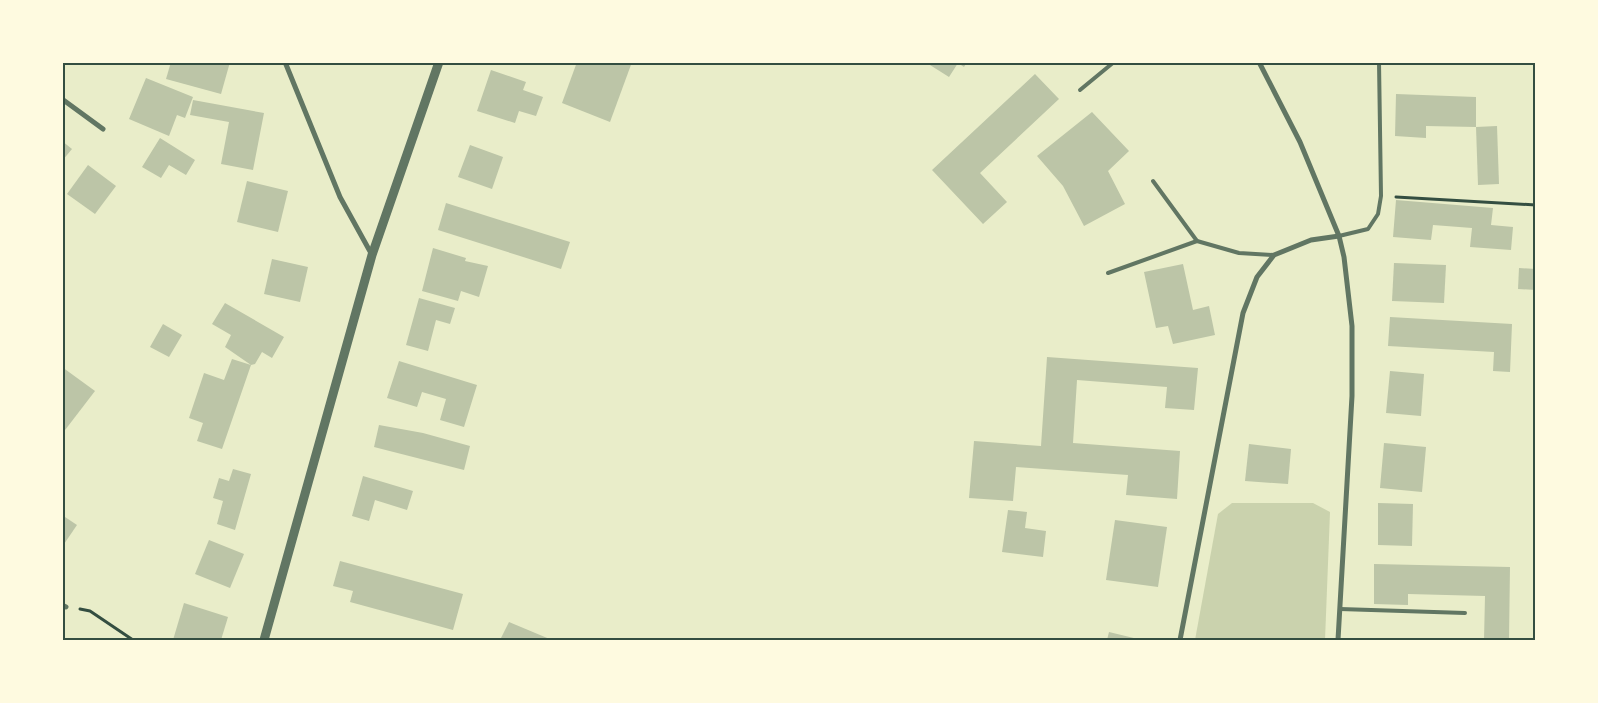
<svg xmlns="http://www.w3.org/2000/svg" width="1598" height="703" font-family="Bitter,serif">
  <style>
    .green { fill: #cad2ad }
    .building { fill: #bcc5a7 }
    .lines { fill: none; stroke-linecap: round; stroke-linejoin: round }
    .path { stroke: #344e41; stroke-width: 3 }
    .service { stroke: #617663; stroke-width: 4 }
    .minor { stroke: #617663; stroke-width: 5 }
    .tertiary { stroke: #617663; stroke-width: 9 }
    .neatline { fill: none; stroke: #344e41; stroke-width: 2 }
  </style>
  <rect width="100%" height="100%" fill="#e9edc9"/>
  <path class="green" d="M1232,503H1313L1330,512L1325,640H1195L1218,514Z"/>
  <g class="building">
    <path d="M171,62H230L221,94L166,79Z"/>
    <path d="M577,62H632L610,122L562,103Z"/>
    <path d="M932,62H967L964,67L958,63L949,77L930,65Z"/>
    <path d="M491,70L526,82L523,90L543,97L536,116L519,111L515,123L477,111Z"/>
    <path d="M1035,74L1059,99L980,173L1007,202L983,224L932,170Z"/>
    <path d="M146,78L193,97L185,118L177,115L169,136L129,119Z"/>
    <path d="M1396,94L1476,97V127L1426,126V138L1395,136Z"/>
    <path d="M193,100L264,113L253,170L221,164L229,122L190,115Z"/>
    <path d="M1092,112L1129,151L1108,171L1125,204L1084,226L1063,186L1037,156Z"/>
    <path d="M1497,126L1499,184L1478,185L1476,127Z"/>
    <path d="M160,138L195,160L186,175L169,165L161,178L142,167Z"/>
    <path d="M62,141L72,149L62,161Z"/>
    <path d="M470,145L503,157L492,189L458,177Z"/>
    <path d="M88,165L116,186L95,214L67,194Z"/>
    <path d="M247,181L288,191L278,232L237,222Z"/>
    <path d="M1396,200L1493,208L1491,225L1513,227L1511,250L1470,247L1472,228L1433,225L1431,240L1393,237Z"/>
    <path d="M446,203L570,242L561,269L438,230Z"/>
    <path d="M433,248L466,258L465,261L488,266L479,297L461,291L458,301L422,291Z"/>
    <path d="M272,259L308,267L300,302L264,294Z"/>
    <path d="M1394,263L1446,265L1444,303L1392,301Z"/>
    <path d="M1183,264L1193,310L1209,306L1215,335L1173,344L1168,326L1156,328L1144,272Z"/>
    <path d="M1519,268L1536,269V290L1518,289Z"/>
    <path d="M419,298L455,308L450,324L436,320L428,351L406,345Z"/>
    <path d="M225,303L284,337L272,358L262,352L255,364L251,365L222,449L197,441L203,423L189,418L204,373L224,380L232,359L251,365L225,347L231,335L212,324Z"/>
    <path d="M1390,317L1512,324L1510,372L1493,371L1494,352L1388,346Z"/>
    <path d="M163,324L182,335L169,357L150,347Z"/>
    <path d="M1047,357L1198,368L1194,410L1165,408L1167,387L1077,380L1073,443L1180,451L1177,499L1126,495L1128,475L1016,467L1013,501L969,498L974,441L1041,446Z"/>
    <path d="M399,361L477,385L464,427L440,420L446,399L422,392L417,407L387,398Z"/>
    <path d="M62,367L95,391L62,434Z"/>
    <path d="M1390,371L1424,374L1421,416L1386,413Z"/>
    <path d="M379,425L423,433L470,446L464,470L374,447Z"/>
    <path d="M1384,443L1426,447L1422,492L1380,488Z"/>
    <path d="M1249,444L1291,449L1288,484L1245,481Z"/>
    <path d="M233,469L251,474L235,530L217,524L223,501L213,498L219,478L229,481Z"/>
    <path d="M363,476L413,491L407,510L375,500L369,521L352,516Z"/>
    <path d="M1378,503L1413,504L1412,546L1378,545Z"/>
    <path d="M1008,510L1027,512L1025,528L1046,531L1043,557L1002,552Z"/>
    <path d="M62,515L77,525L62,547Z"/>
    <path d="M1115,520L1167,527L1158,587L1106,580Z"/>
    <path d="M209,540L244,554L230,588L195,574Z"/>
    <path d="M340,561L463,594L453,630L350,602L353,591L333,586Z"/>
    <path d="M1374,564L1510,567L1509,640H1484L1485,596L1408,594V605L1374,604Z"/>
    <path d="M184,603L228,617L221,640H173Z"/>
    <path d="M509,622L552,640H500Z"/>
    <path d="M1109,632L1142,640H1107Z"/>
  </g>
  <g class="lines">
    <g class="path">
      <path d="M1396,197L1536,205"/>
      <path d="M80,609L90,611L133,640"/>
    </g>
    <g class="service">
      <path d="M1080,90L1114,62"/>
      <path d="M1153,181L1197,241L1239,253L1274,255"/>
      <path d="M1339,236L1368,229L1378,214L1381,196L1379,62"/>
      <path d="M1108,273L1197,241"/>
      <path d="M1340,609L1465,613"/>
    </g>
    <g class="minor">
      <path d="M285,62L340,197L372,255"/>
      <path d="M1259,62L1300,142L1339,236L1344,257L1352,326V396L1338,640"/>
      <path d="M62,99L103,129"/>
      <path d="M62,605L66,607"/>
      <path d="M1180,640L1243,313L1257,277L1274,255L1311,240L1339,236"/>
    </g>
    <path class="tertiary" d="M264,640L372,255L439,62"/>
  </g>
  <rect width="1598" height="703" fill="none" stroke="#fefae0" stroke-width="128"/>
  <rect x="64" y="64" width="1470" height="575" class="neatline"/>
</svg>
